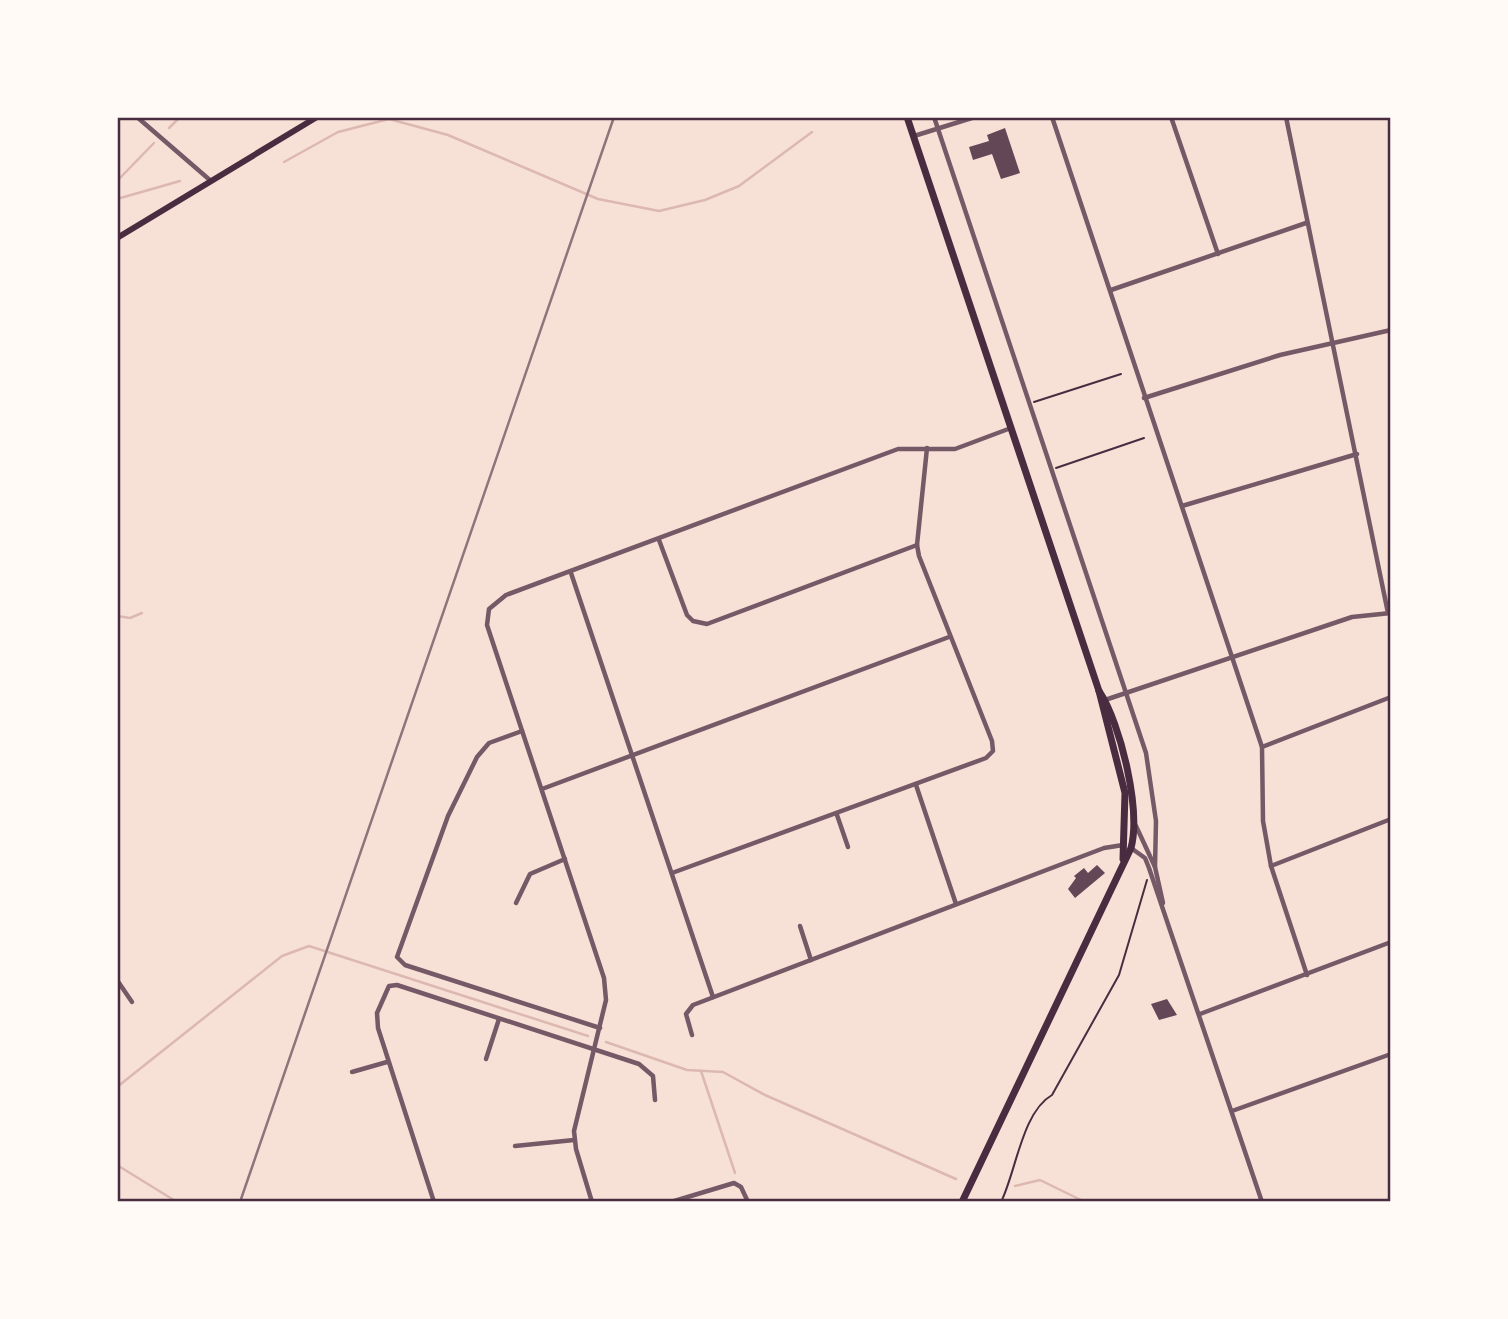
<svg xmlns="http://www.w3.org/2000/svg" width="1508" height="1319" font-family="'Alegreya Sans',sans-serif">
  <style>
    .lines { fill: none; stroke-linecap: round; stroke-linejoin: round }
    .stream { stroke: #dcb8b0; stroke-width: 2.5 }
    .building { fill: #644757 }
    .path { stroke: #4a2c40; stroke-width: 2 }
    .minor { stroke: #755966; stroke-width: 4.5 }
    .secondary { stroke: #4a2c40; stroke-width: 6 }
    .trunk { stroke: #4a2c40; stroke-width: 7 }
    .rail { stroke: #8f747c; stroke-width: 2.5 }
    .neatline { fill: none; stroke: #4a2c40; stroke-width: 2.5 }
  </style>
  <rect width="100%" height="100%" fill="#f7e1d7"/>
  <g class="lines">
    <g class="stream">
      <path d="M169,128L180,117"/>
      <path d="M284,162L338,132L389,119L448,135L598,199L659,211L705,200L739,186L812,132"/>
      <path d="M117,181L154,143"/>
      <path d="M117,199L180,181"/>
      <path d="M117,616L130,618L142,613"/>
      <path d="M606,1042L687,1070L723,1072L765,1095L956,1179"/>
      <path d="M701,1071L735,1173"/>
      <path d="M117,1087L282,956L309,946L588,1036"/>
      <path d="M117,1165L177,1202"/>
      <path d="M1015,1186L1040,1180L1085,1202"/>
    </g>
  </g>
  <g class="building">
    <path d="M1005,128L1020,173L1001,179L992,154L973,160L969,147L989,141L987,135Z"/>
    <path d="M1097,865L1105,873L1075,898L1068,889L1076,878L1074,876L1084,868L1088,873Z"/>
    <path d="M1167,999L1177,1015L1159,1020L1151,1004Z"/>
  </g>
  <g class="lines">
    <g class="path">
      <path d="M1034,402L1121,374"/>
      <path d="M1056,468L1144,438"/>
      <path d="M1001,1202C1016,1172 1022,1112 1052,1095L1119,975L1147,880"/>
    </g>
    <g class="minor">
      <path d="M137,117L211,181"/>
      <path d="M934,117L1146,753L1156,821L1155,867"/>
      <path d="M1052,117L1262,747L1263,821L1271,866L1307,975"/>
      <path d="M1171,117L1218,254"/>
      <path d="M1286,117L1388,613"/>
      <path d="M914,136L975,117"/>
      <path d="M1111,290L1306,223"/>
      <path d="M1144,398L1280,355L1391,330"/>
      <path d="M1182,506L1357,454"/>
      <path d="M659,540L687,615L693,621L707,624L917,545"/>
      <path d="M571,573L713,997"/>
      <path d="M1105,700L1352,617L1391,613"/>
      <path d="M522,731L489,743L477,757L448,816L397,957L405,965L600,1028"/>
      <path d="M1262,747L1391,697"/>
      <path d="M916,785L956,904"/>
      <path d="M542,789L949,637"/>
      <path d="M837,815L848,847"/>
      <path d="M1136,826L1155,867L1163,903"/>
      <path d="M1131,848L1145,858L1149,868L1262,1202"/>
      <path d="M1271,866L1391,819"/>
      <path d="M672,873L986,758L993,751L992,741L919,556L917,545L927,448"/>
      <path d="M516,903L530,874L565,859"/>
      <path d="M800,926L811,960"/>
      <path d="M117,980L132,1002"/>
      <path d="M1200,1014L1391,942"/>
      <path d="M692,1035L686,1014L693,1005L1104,848L1123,845"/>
      <path d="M486,1059L499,1019"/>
      <path d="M352,1072L387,1062"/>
      <path d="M1232,1111L1391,1054"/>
      <path d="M515,1146L574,1140"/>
      <path d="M434,1202L378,1028L377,1013L389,986L397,985L639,1064L653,1076L655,1100"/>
      <path d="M592,1202L576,1149L574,1131L606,1000L604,978L487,625L489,609L506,595L898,449H955L1011,428"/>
      <path d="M671,1202L734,1183L741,1187L748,1202"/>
      <path d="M1390,1202L1391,1201"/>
    </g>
    <path class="secondary" d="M117,238L317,117"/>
    <g class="trunk">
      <path d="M907,117L1099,691L1125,793L1123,859"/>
      <path d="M962,1202L1131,848C1141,810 1121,724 1099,691"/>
    </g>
    <path class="rail" d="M240,1202L614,117"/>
  </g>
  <rect width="1508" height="1319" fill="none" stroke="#fffaf5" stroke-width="238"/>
  <rect x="119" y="119" width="1270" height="1081" class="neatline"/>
</svg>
